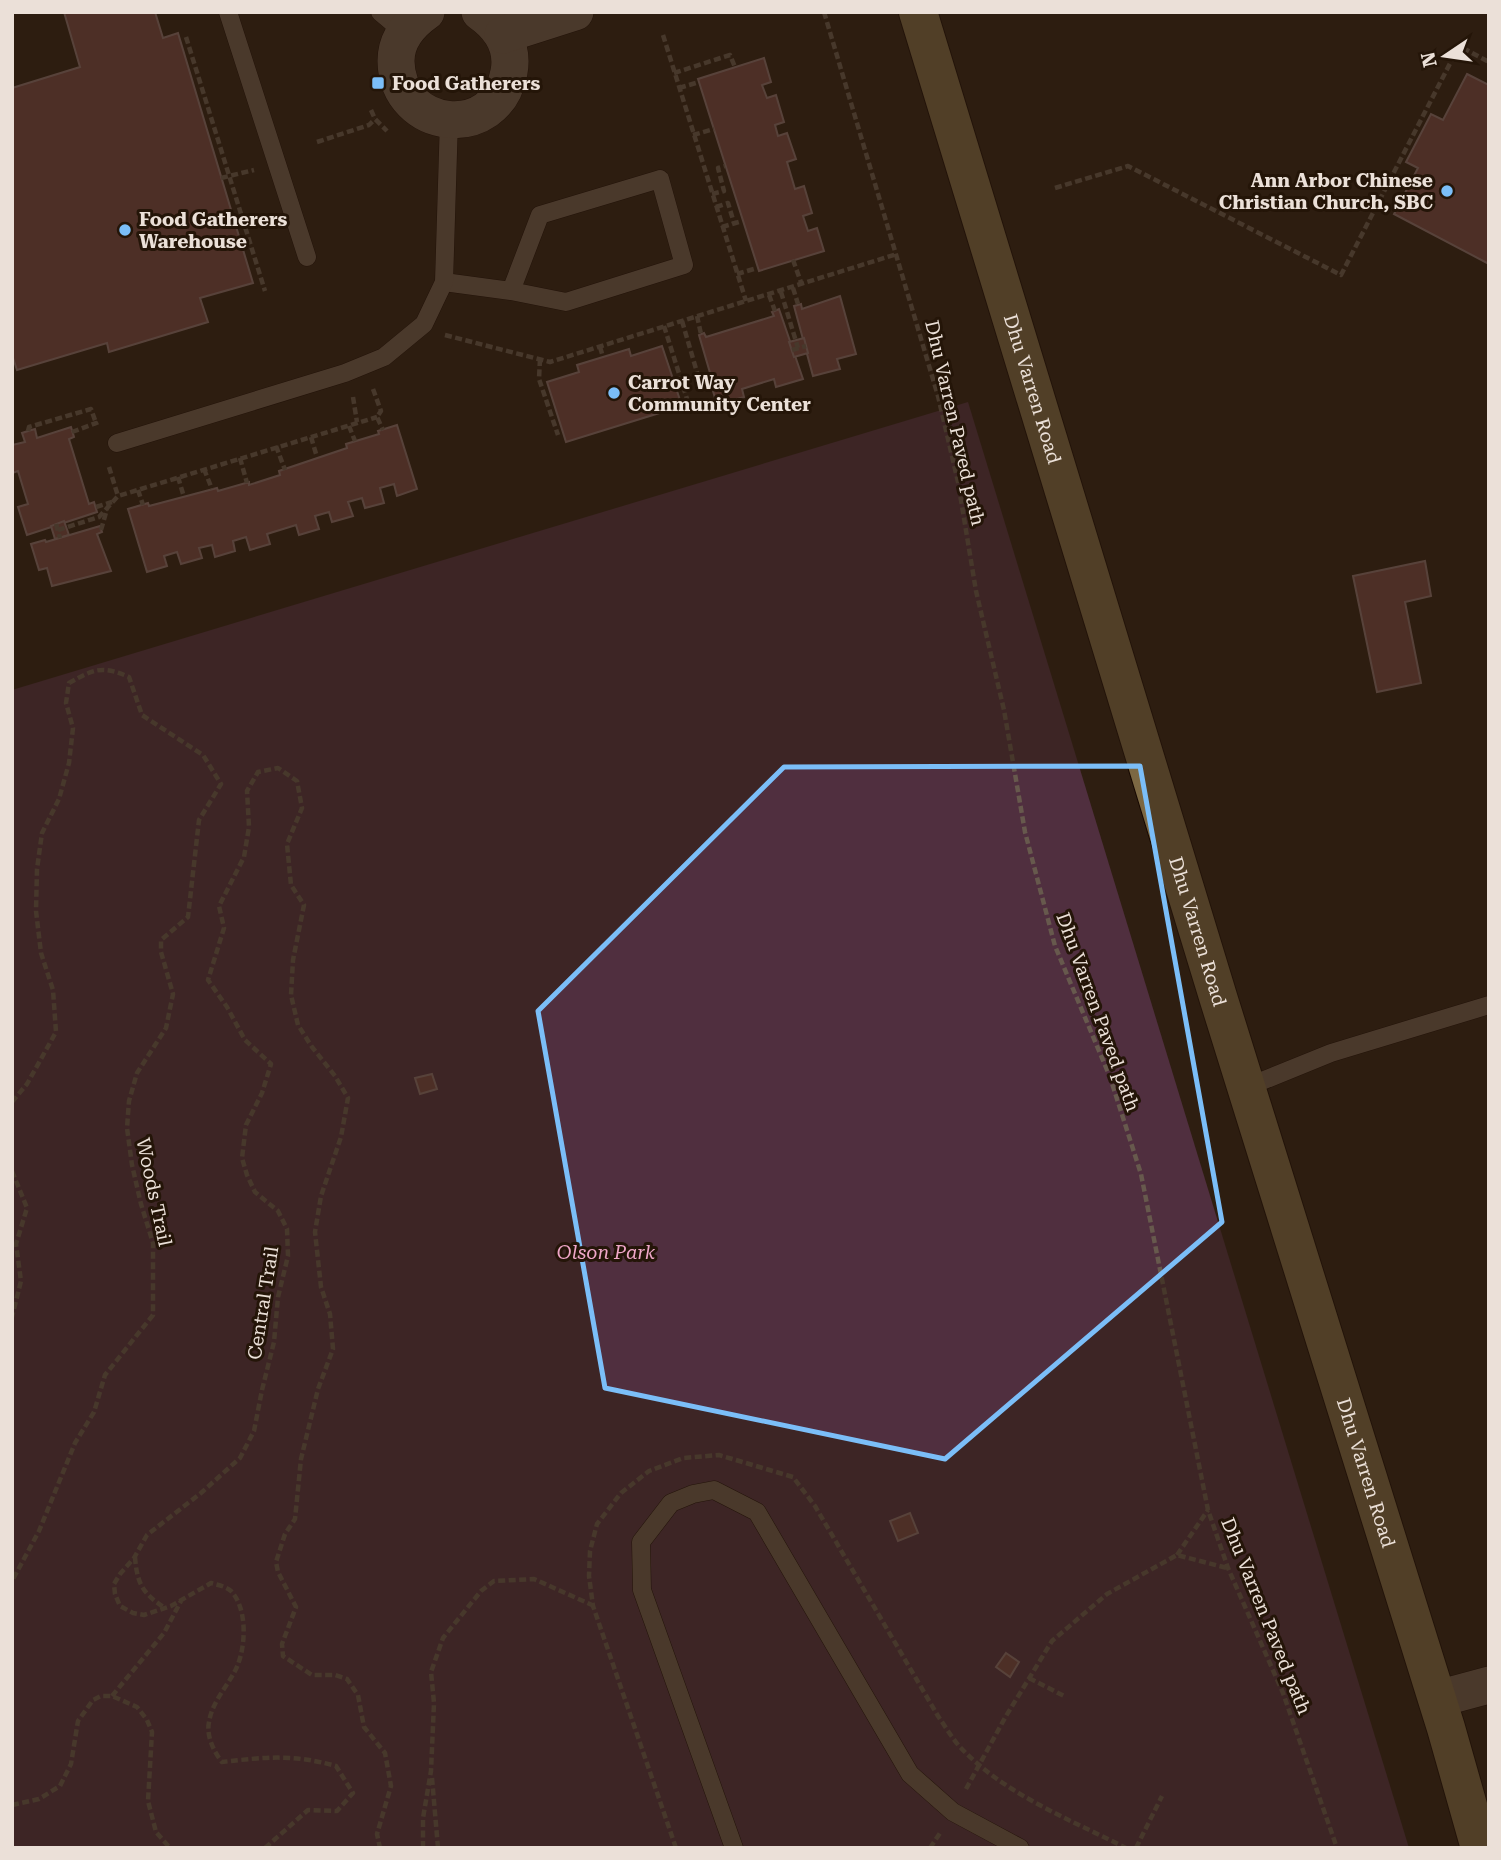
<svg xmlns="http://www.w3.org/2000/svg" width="1501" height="1860" font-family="'Roboto Serif',serif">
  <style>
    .green { fill: #502f3f }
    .building { fill: #744542; stroke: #8b706e; stroke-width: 2 }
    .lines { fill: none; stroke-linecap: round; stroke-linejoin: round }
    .service-casing { stroke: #160801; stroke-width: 19 }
    .minor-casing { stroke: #160801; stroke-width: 38 }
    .secondary-casing { stroke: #160801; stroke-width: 40 }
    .path { stroke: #67594d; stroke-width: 4.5; stroke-dasharray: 7 3.5; stroke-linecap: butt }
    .service { stroke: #6e5b4c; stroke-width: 18 }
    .minor { stroke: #6e5b4c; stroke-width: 37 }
    .secondary { stroke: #7c6843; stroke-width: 38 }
    .marked { fill: none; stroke: #7bbef8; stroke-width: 5; stroke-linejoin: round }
    .poi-dot { fill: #7bbef8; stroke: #241508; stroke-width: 2.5 }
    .labels { text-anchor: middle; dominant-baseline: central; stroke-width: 6; stroke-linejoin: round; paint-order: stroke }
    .poi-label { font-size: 19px; font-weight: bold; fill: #ebe0d8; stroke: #241508; text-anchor: start }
    .street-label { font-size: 19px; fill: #ebe0d8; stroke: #241508 }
    .park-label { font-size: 19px; font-style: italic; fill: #efa6c8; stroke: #241508 }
  </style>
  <rect width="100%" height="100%" fill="#2e1e11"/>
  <path class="green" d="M968,402L1409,1848H12V690Z"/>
  <g class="building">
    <path d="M64,12H155L163,38L178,33L253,283L200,298L208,322L109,352L107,343L17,370L12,355V88L80,67Z"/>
    <path d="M764,58L771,82L762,85L767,98L776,95L784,122L775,125L778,136L787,133L796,159L787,162L795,189L804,186L812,213L803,216L808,231L817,228L824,251L759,271L698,79Z"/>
    <path d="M1467,74L1489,85V264L1394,214L1418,168L1406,162L1431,114L1443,120Z"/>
    <path d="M840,296L856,354L837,359L840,369L813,376L794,306L801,304L802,309Z"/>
    <path d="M779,309L803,379L776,387L774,379L742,389L744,397L717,405L713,391L715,390L699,335L704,333L706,337L774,316L772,312Z"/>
    <path d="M804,338L808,353L794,357L789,342Z"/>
    <path d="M662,346L682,406L566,442L547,382L579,372L577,365L629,349L631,356Z"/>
    <path d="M397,425L417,489L397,496L394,484L380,488L384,503L365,508L362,498L348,502L353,516L332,522L329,512L315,516L319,529L299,535L296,525L267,534L270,544L250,550L246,537L233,541L235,551L215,557L212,545L199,548L202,558L181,564L177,552L164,556L167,566L147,572L128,509L148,503L149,506L217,488L218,491L249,482V485L280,475L279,471L347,448L346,444L379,434L378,431Z"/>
    <path d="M71,427L74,437L69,439L89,504L94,502L97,512L27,535L18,507L28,504L18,471L12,473V445L25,442L22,433L28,431L35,429L37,438Z"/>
    <path d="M64,521L69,535L55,539L51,526Z"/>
    <path d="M100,526L102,532L97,534L111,571L52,586L47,568L39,570L31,544L45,540L46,542Z"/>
    <path d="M1425,561L1431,596L1405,602L1421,683L1377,692L1353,576Z"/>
    <path d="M432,1074L437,1089L420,1094L415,1078Z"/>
    <path d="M910,1513L918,1533L898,1541L890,1521Z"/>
    <path d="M1006,1653L1019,1662L1010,1677L996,1667Z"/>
  </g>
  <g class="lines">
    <g class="service-casing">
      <g id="service">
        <path d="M228,12L307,257"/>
        <path d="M380,12L405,33"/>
        <path d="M444,282L511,291L566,302L684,265L660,179L540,215L511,291"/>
        <path d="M117,443L345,373L384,357L424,324L444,282L449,120"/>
        <path d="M1247,1087L1331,1053L1489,1005"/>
        <path d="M734,1848L642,1590L641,1542L671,1503L693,1494L714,1490L757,1512L910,1774L953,1812L1020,1848"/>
      </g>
    </g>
    <g class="minor-casing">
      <g id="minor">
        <path d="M426,12C409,24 396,39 396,61C397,132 497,142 509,72C514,46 500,26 480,12"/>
        <path d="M503,35L575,12"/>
        <path d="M1437,1699L1489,1685"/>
      </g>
    </g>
    <g class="secondary-casing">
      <g id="secondary">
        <path id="s1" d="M918,12L1219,1000L1446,1728L1480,1848"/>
      </g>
    </g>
    <g class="path">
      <path d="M824,12L938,396L958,482L976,591L1004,710L1025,832L1055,946L1110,1077L1141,1174L1208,1510L1228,1568L1283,1693L1337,1848"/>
      <path d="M663,35L746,301"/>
      <path d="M186,37L265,291"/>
      <path d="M674,73L730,55L735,67"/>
      <path d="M679,88L699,82"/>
      <path d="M371,110L375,119L387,131"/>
      <path d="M693,135L714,129"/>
      <path d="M317,142L369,125L375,119"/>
      <path d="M221,178L254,170"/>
      <path d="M1055,188L1128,166L1341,275L1459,46L1489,62"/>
      <path d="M712,194L724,191L718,168L725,166"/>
      <path d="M716,207L728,203L734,223"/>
      <path d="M722,227L742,221"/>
      <path d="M793,260L802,285"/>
      <path d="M737,274L757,268"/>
      <path d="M793,288L798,304"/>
      <path d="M781,292L798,348"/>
      <path d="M769,295L775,311"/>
      <path d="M697,316L701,334"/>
      <path d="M682,321L699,379L711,375"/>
      <path d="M664,326L688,402L681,404"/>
      <path d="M445,335L550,362L897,254"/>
      <path d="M600,347L603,357"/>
      <path d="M792,350L806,346"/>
      <path d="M540,359L539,379L558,435"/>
      <path d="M373,389L381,411L377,417L383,430"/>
      <path d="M353,397L357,422"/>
      <path d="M349,426L355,441"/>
      <path d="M28,431L29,427L91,409L96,423"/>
      <path d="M72,432L96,423L98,428"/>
      <path d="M311,437L317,457"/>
      <path d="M276,446L285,470"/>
      <path d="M240,458L247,483"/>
      <path d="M109,467L118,496"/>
      <path d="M204,469L212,489"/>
      <path d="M178,477L184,497"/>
      <path d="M138,490L143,505"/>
      <path d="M96,507L112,502"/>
      <path d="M56,524L60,538"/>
      <path d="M58,530L99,517L118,496L377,417"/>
      <path d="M101,530L107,509"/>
      <path d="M12,1102L27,1084L56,1032L53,990L41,953L36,911L37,869L42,833L59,799L69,763L73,728L66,703L69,683C94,669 102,665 129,677L142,715L203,755L221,784L199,820L188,917L161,940V952L173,994L166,1028L137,1073L129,1101L127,1128L132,1165L141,1204L153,1243V1315L105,1375L94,1412L75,1443L39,1531L12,1581"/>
      <path d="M12,1171L27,1208L16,1244L21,1281L12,1317"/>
      <path d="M1177,1555L1208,1510"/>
      <path d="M135,1557C137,1583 142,1593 165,1608"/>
      <path d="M1029,1678L1064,1696"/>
      <path d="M112,1696L164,1633L181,1601"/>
      <path d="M432,1778L438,1848"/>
      <path d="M966,1789L1006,1716L1052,1641L1107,1594L1177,1555L1227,1568"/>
      <path d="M12,1805L39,1799L60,1786L71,1764L78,1721L93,1700L101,1696H112L137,1707L147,1720L152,1732L148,1801L156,1832L170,1848"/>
      <path d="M265,1848L308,1810L337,1811L353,1793L336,1766C293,1754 266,1757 222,1762C214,1752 206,1736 209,1722C212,1702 227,1687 236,1669C246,1648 248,1609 231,1591C225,1586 218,1585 211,1583L171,1606L144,1615L133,1613L120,1606L115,1594L114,1584L120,1574L134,1558L147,1535L201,1493L240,1458L254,1431L262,1390L274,1342L278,1297L288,1256L287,1229L278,1211L255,1192L247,1175L242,1158L246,1125L262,1093L271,1064L245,1040L227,1007L208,980L224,928L219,906L244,857L249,827L247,791L258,772L278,768L297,781L302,808L287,844L291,885L304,905L293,960L291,995L298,1025L312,1047L335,1076L348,1098L341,1137L321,1196L315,1232L321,1287L330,1314L333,1349L318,1389L301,1459L295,1519L285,1534L276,1562L278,1572L296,1607L282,1644L283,1656L312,1675H335L347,1679L358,1695L364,1727L385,1753L391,1786L377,1834L380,1848"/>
      <path d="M423,1848V1818L431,1771L434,1703L431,1672L443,1638L481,1591L494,1581L534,1579L592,1605"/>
      <path d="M676,1848L593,1606L589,1576L590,1551L597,1524L621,1493L649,1471L683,1458L719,1455L793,1477L815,1506L938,1716C945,1726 952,1738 960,1747C1004,1794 1069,1819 1126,1848"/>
      <path d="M930,1848L940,1833"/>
      <path d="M1136,1848L1162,1796"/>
    </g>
    <use href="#service" class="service"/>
    <use href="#minor" class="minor"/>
    <use href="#secondary" class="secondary"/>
  </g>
  <path d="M0 0H1501V1860H0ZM1140,766L1222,1222L945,1459L605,1388L538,1011L784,767Z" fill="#2e1e11" fill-opacity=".55" fill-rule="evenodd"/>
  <path class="marked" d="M1140,766L1222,1222L945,1459L605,1388L538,1011L784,767Z"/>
  <g class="poi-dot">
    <rect x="371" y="76" width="14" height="14" rx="3.5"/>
    <circle cx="1447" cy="191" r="7"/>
    <circle cx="125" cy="230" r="7"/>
    <circle cx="614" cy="393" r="7"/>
  </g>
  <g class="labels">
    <g class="poi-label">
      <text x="392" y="83">Food Gatherers</text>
      <text x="1433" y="180" text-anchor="end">Ann Arbor Chinese<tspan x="1433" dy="22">Christian Church, SBC</tspan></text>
      <text x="139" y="219">Food Gatherers<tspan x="139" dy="22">Warehouse</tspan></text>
      <text x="628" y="382">Carrot Way<tspan x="628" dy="22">Community Center</tspan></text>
    </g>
    <g class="street-label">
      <text stroke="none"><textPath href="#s1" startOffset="394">Dhu Varren Road</textPath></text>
      <text transform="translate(955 423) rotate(77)">Dhu Varren Paved path</text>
      <text stroke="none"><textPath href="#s1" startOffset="961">Dhu Varren Road</textPath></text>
      <text transform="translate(1098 1012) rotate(70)">Dhu Varren Paved path</text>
      <text transform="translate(154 1192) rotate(78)">Woods Trail</text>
      <text transform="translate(263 1303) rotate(-81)">Central Trail</text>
      <text stroke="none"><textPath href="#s1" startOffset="1528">Dhu Varren Road</textPath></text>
      <text transform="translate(1266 1616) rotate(68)">Dhu Varren Paved path</text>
    </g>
    <g class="park-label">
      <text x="606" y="1252">Olson Park</text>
    </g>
  </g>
  <rect width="1501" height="1860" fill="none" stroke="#ebe0d8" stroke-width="28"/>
  <g transform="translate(1445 56) rotate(257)" stroke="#241508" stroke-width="5" paint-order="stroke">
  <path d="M0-5L12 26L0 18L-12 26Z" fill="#ebe0d8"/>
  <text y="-10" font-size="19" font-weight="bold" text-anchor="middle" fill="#ebe0d8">N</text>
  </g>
</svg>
